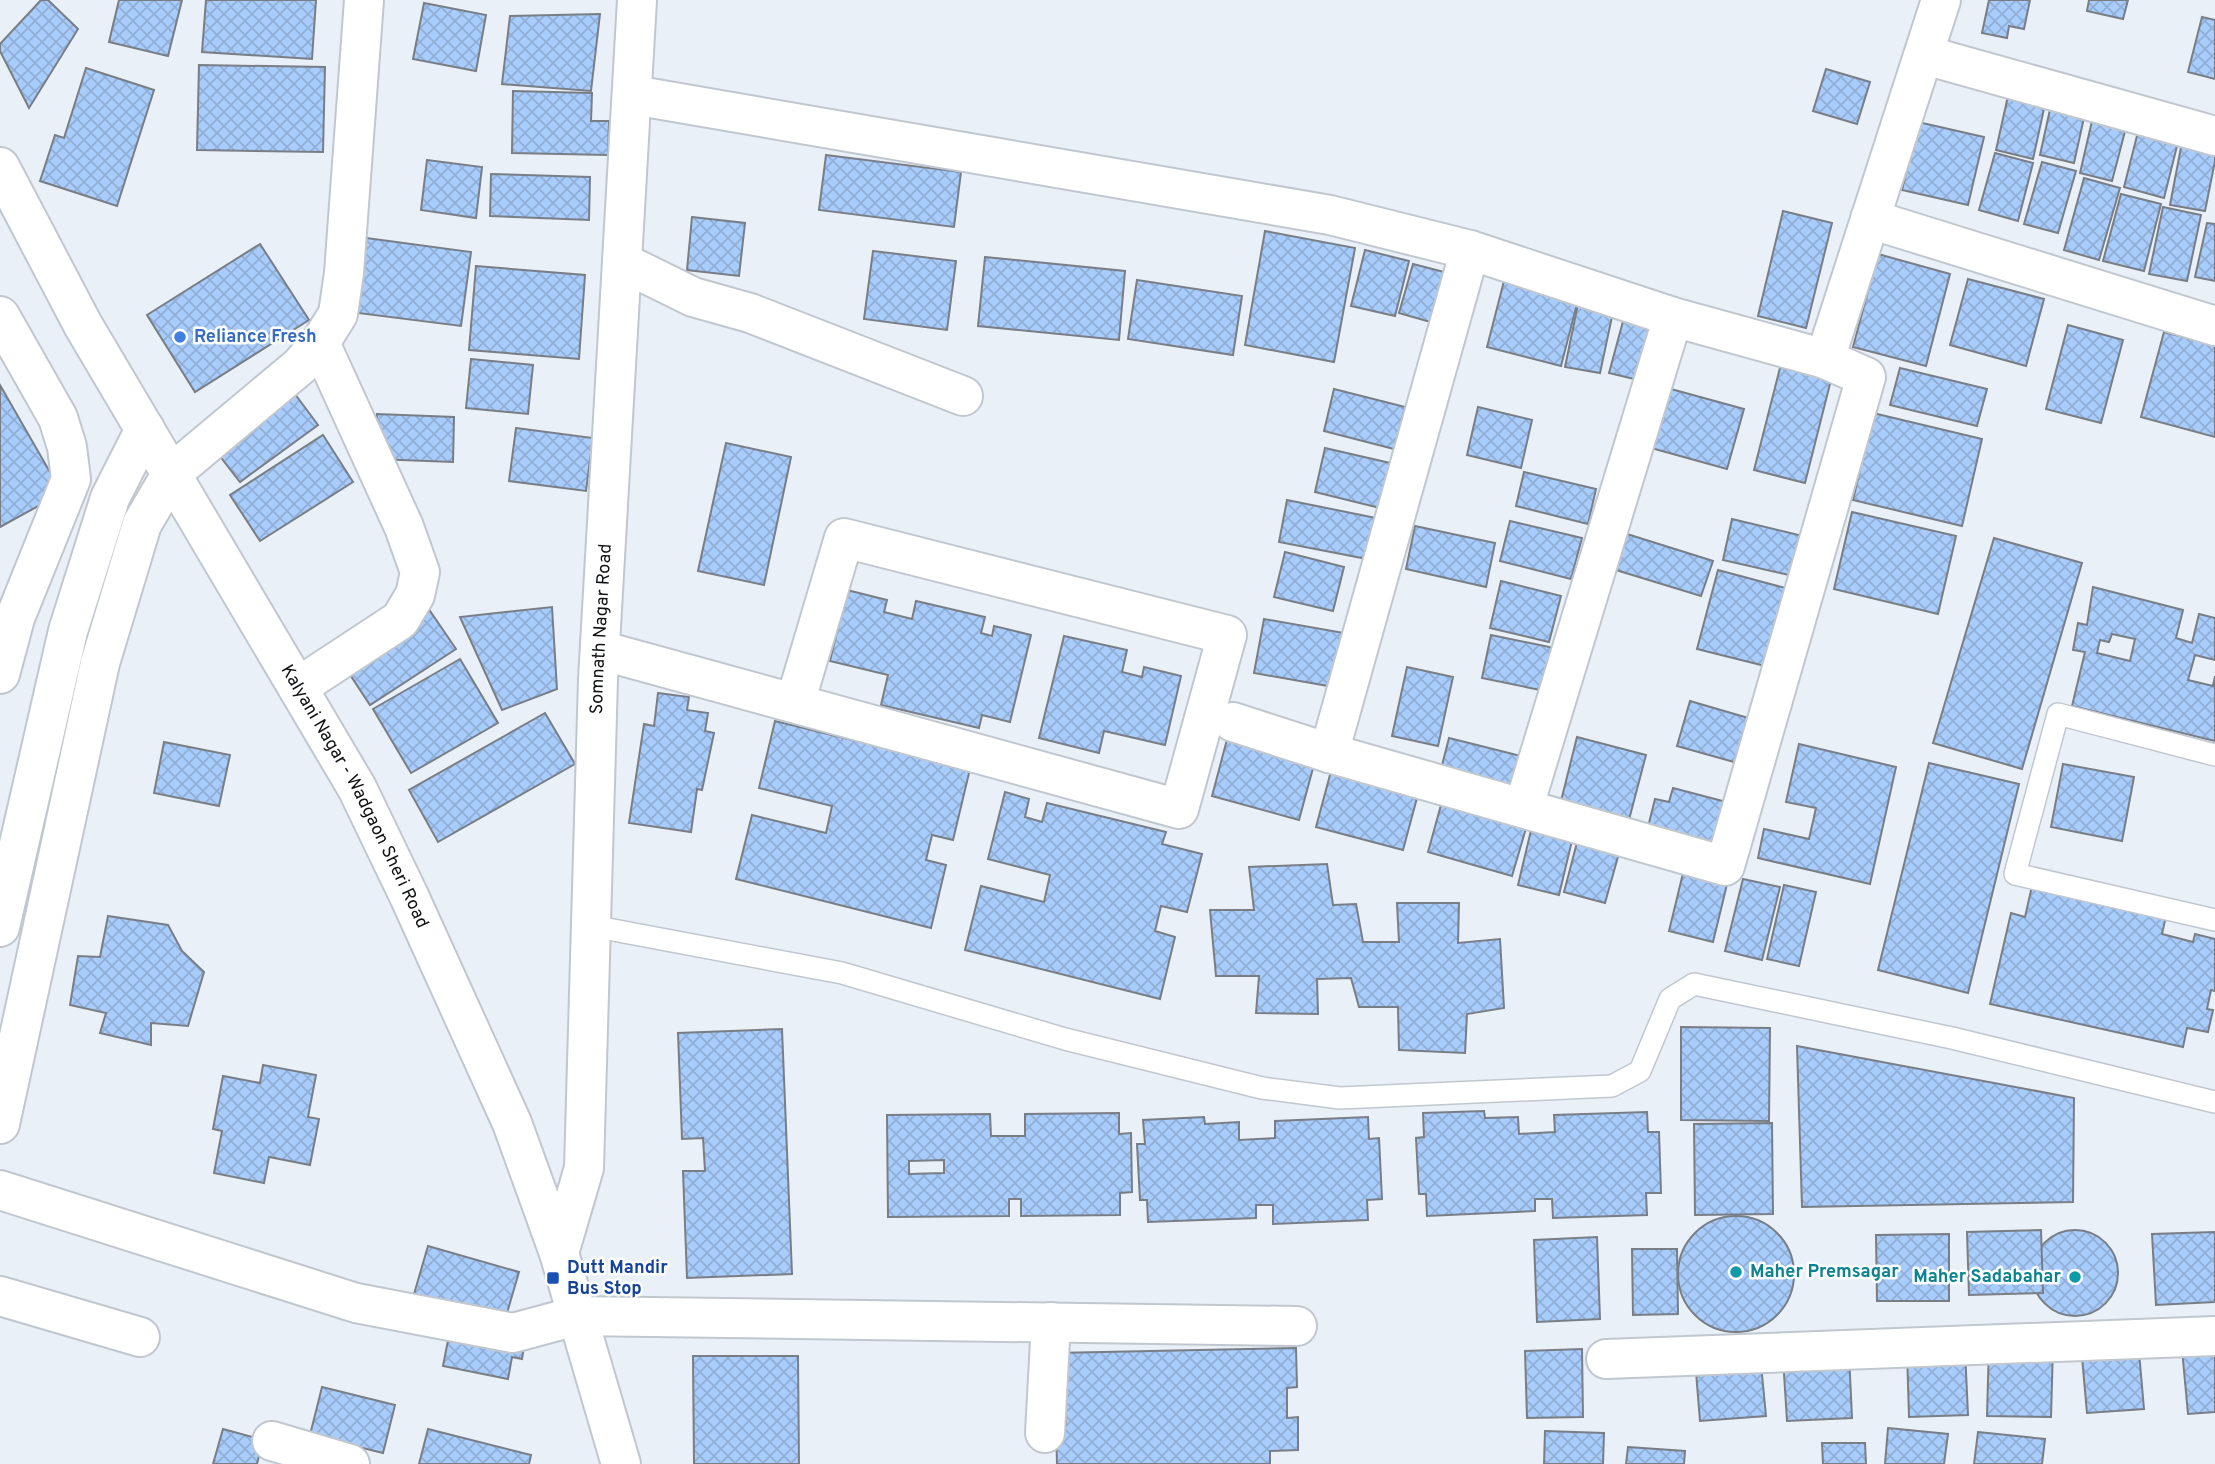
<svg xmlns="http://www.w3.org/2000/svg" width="2215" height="1464" font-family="Overpass,sans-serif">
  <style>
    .building { fill: url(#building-cross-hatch); stroke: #797e86; stroke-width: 2; fill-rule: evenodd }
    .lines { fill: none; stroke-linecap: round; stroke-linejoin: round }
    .service-casing { stroke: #c1c7cf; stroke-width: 24 }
    .minor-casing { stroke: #c1c7cf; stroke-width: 42 }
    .tertiary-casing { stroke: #c1c7cf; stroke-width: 42 }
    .service { stroke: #fff; stroke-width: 21 }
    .minor { stroke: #fff; stroke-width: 38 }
    .tertiary { stroke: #fff; stroke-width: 38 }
    .shop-dot { fill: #3f7fe0; stroke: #fcfdff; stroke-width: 2.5 }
    .culture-dot { fill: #0f9aa8; stroke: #fcfdff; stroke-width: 2.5 }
    .transit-dot { fill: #1a4fb4; stroke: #fcfdff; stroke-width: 2.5 }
    .labels { text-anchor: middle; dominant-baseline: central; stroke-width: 5; stroke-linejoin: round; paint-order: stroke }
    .shop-label { font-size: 18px; font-weight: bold; fill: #366cbe; stroke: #fcfdff; text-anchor: start }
    .street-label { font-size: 18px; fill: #101214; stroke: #fcfdff }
    .transit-label { font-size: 18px; font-weight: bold; fill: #164399; stroke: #fcfdff; text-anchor: start }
    .culture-label { font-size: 18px; font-weight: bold; fill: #0d838f; stroke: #fcfdff; text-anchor: start }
  </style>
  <defs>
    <pattern id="building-cross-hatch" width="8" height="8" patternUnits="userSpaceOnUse" patternTransform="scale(1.75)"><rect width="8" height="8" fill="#a8ccfb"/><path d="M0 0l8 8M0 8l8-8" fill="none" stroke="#90aed6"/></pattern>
  </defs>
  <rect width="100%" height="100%" fill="#eaf0f8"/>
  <g class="building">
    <path d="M41,0H48L78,29L29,108L0,51V44Z"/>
    <path d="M119,0H182L168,56L109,42Z"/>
    <path d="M206,0H316L312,59L202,52Z"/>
    <path d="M1989,0H2030L2024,29L2009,26L2007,38L1982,33Z"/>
    <path d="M2089,0H2128L2123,19L2087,11Z"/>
    <path d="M424,3L486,15L476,71L413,59Z"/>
    <path d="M600,14L591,91L502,84L510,16Z"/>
    <path d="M2202,17L2215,20V79L2188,72Z"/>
    <path d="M199,65L325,67L323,152L197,150Z"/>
    <path d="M86,68L154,90L117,206L40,181L55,135L64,138Z"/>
    <path d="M1826,69L1870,82L1857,124L1813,111Z"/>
    <path d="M2010,87L2047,95L2033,159L1996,150Z"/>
    <path d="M513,91L592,93L591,121H609L608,155L512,153Z"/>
    <path d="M2053,96L2087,104L2074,163L2040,155Z"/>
    <path d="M2095,108L2129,116L2112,181L2080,173Z"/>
    <path d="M2141,120L2181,130L2164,198L2124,187Z"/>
    <path d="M1918,122L1984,137L1968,205L1902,190Z"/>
    <path d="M2183,137L2215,143V161L2205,211L2170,205Z"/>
    <path d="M1995,153L2033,163L2018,221L1979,210Z"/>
    <path d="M826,155L961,172L954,227L819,210Z"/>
    <path d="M427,160L482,167L476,218L421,210Z"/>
    <path d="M2042,162L2076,171L2058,233L2024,224Z"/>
    <path d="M491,174L590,177L589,220L490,216Z"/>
    <path d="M2084,178L2120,188L2099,260L2064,250Z"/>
    <path d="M2121,194L2161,204L2144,271L2103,261Z"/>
    <path d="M2163,207L2201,215L2187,281L2149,274Z"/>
    <path d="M1783,211L1832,223L1806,328L1758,316Z"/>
    <path d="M692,217L745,223L739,276L687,270Z"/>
    <path d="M2207,223L2215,224V281L2195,277Z"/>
    <path d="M1265,231L1355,248L1334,362L1245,345Z"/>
    <path d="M359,237L471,252L461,326L350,312Z"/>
    <path d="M260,244L309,320L195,392L147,315Z"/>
    <path d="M1365,250L1409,261L1395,316L1351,306Z"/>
    <path d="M873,251L956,261L947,330L864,319Z"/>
    <path d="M1878,254L1950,274L1926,366L1853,347Z"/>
    <path d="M985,257L1125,271L1119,340L978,326Z"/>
    <path d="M1413,264L1448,273L1434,323L1399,313Z"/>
    <path d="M476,266L585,275L579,359L469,350Z"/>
    <path d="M1968,279L2044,299L2026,366L1950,345Z"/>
    <path d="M1137,280L1242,296L1233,355L1128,339Z"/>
    <path d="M1504,281L1578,300L1561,366L1487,347Z"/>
    <path d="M1578,304L1613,312L1600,373L1565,367Z"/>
    <path d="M1625,314L1662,324L1647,382L1609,373Z"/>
    <path d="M2068,325L2123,340L2101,423L2046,409Z"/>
    <path d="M2164,332L2215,345V437L2141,417Z"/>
    <path d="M471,359L533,365L528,414L466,408Z"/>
    <path d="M1782,360L1833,372L1805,483L1754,470Z"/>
    <path d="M1900,368L1987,389L1977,426L1890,405Z"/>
    <path d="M0,385L62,493L0,527Z"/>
    <path d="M289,386L318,425L240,482L212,446Z"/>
    <path d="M1660,386L1744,409L1727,469L1644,446Z"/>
    <path d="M1334,389L1405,407L1394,449L1324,431Z"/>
    <path d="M1478,407L1532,420L1521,468L1467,455Z"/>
    <path d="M1873,413L1982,439L1962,526L1853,500Z"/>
    <path d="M377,414L454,417L453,462L375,459Z"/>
    <path d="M516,428L593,438L586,491L509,481Z"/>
    <path d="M323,435L353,482L260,541L230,495Z"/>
    <path d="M726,443L791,457L764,585L698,571Z"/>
    <path d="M1325,448L1399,465L1388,510L1315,492Z"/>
    <path d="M1524,472L1596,489L1588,524L1516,506Z"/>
    <path d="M1287,500L1376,518L1367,559L1279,542Z"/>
    <path d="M1852,512L1956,536L1938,614L1834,589Z"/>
    <path d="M1732,519L1815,539L1806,579L1723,560Z"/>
    <path d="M1510,521L1582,538L1571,579L1500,561Z"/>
    <path d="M1415,526L1495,543L1486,587L1406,569Z"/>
    <path d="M1627,534L1713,561L1701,596L1616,570Z"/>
    <path d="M1994,538L2082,563L2022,769L1933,743Z"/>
    <path d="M1285,552L1344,567L1333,611L1274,597Z"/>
    <path d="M1718,570L1789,589L1769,667L1697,649Z"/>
    <path d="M1501,581L1561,596L1549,642L1490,628Z"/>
    <path d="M2093,587L2183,610L2176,638L2192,643L2199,614L2215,618V660L2195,655L2188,680L2213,686L2215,676V741L2072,706L2085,652L2073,650L2078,623L2087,625ZM2112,634L2135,639L2130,661L2097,653L2100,640L2109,642Z"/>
    <path d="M847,590L887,600L884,612L912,619L916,601L985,617L981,633L992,636L994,626L1031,635L1010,722L982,715L979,728L881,705L888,675L830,661Z"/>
    <path d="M426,605L456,649L370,705L341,661Z"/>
    <path d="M552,607L557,689L502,710L460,617Z"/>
    <path d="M1264,619L1344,633L1334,687L1254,673Z"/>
    <path d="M1491,635L1559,649L1550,692L1482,678Z"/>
    <path d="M1064,636L1127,650L1122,672L1142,677L1144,667L1181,676L1165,745L1104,731L1099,753L1039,738Z"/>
    <path d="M460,659L498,723L411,773L373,709Z"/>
    <path d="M1407,667L1453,677L1438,746L1392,736Z"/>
    <path d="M658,693L689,697L687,710L708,713L705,731L714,733L702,790L697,789L691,832L629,823L644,724L654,726Z"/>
    <path d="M1690,701L1755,720L1741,764L1677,746Z"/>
    <path d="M545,713L575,764L438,842L409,790Z"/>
    <path d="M775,721L970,769L953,840L932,835L926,860L946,865L931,928L736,879L752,815L826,833L832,806L759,788Z"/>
    <path d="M1229,732L1316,757L1299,820L1212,796Z"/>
    <path d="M1577,737L1646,755L1626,831L1558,813Z"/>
    <path d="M1449,738L1525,757L1516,792L1440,773Z"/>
    <path d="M164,742L230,755L219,806L154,793Z"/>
    <path d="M1799,744L1896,767L1870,884L1758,858L1764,829L1809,839L1816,808L1786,802Z"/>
    <path d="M1334,760L1421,783L1403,850L1316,827Z"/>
    <path d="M1929,763L2019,784L1968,993L1878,970Z"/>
    <path d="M2063,764L2134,777L2122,841L2051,827Z"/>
    <path d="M1673,788L1734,804L1723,846L1648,827L1655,799L1669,802Z"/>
    <path d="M1005,792L1029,799L1025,817L1042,822L1047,803L1166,832L1162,844L1202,854L1187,912L1161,906L1155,931L1175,937L1160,999L965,950L981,886L1044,902L1050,875L988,859Z"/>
    <path d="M1444,794L1529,818L1512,876L1428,852Z"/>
    <path d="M1533,822L1574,832L1559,895L1518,885Z"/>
    <path d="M1579,835L1621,846L1605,903L1564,892Z"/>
    <path d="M1327,864L1333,905L1356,904L1363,942H1399L1397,903H1459L1458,943L1500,939L1504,1008L1467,1014L1465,1053L1399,1050L1398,1007H1359L1351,978L1317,979L1318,1014L1256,1013L1259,976H1216L1210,910H1254L1249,867Z"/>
    <path d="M1685,865L1729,876L1713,942L1669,931Z"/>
    <path d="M1743,879L1780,887L1762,960L1725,951Z"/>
    <path d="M1784,885L1816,892L1799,966L1767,959Z"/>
    <path d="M2032,886L2166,916L2162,934L2193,942L2195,934L2215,939V991L2211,990L2207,1009L2213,1010L2208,1032L2187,1028L2183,1047L1990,1004L2011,913L2025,917Z"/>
    <path d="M108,916L168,925L182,951L204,972L188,1026L151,1023V1045L100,1033L106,1013L70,1005L78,956L100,957Z"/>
    <path d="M1681,1027L1770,1028L1769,1121L1681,1120Z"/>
    <path d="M782,1029L792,1274L687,1278L683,1171H705L703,1138L682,1139L678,1033Z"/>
    <path d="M1797,1046L2074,1098L2073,1202L1802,1207Z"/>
    <path d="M263,1065L316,1075L308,1117L319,1119L310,1165L269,1157L264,1183L214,1173L222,1131L213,1129L223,1076L260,1083Z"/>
    <path d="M1484,1111L1485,1118L1518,1117L1519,1134L1555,1132L1554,1115L1647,1112L1648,1132H1659L1661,1193H1646L1647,1215L1553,1218L1552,1199H1535V1211L1427,1216L1426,1194H1419L1416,1138L1424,1137L1423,1113Z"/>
    <path d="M1119,1113V1134L1131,1133L1132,1192L1120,1193V1215L1021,1216V1199H1009V1216L888,1217L887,1115L990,1114L991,1136H1025V1114ZM944,1160V1173L909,1174V1161Z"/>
    <path d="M1204,1117L1205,1124L1239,1122V1140L1275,1138V1121L1368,1117L1369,1139L1379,1138L1382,1199L1367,1200L1368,1220L1273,1224V1205H1256V1218L1148,1222L1147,1200H1140L1137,1144H1145L1143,1120Z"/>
    <path d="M1772,1123L1773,1214L1695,1215L1694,1124Z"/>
    <circle cx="1736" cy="1274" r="58"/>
    <circle cx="2075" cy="1273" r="43"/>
    <path d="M2041,1230L2043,1293L1969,1295L1967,1232Z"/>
    <path d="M2215,1232V1302L2156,1305L2152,1234Z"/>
    <path d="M1949,1234V1301H1877L1876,1235Z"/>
    <path d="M1597,1237L1600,1319L1537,1322L1534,1240Z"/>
    <path d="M428,1246L519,1272L505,1320L414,1294Z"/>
    <path d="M1632,1249H1677L1678,1314L1633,1315Z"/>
    <path d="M450,1330L524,1347L522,1359L512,1357L508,1379L443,1366Z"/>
    <path d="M1989,1345L2053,1347L2051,1417L1987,1416Z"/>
    <path d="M2215,1347V1412L2188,1414L2182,1349Z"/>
    <path d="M1296,1348L1297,1387L1287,1388V1418L1298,1417V1450L1270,1451V1464H1057L1056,1425H1066L1065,1397L1055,1353Z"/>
    <path d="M1582,1349L1583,1417L1527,1418L1525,1351Z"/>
    <path d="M1965,1350L1968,1415L1909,1417L1907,1352Z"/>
    <path d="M2139,1352L2144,1409L2087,1413L2082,1357Z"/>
    <path d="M1760,1354L1766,1416L1700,1421L1695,1360Z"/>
    <path d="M1849,1354L1852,1418L1787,1421L1783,1358Z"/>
    <path d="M693,1356H798L799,1464H694Z"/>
    <path d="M322,1387L395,1405L383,1453L310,1435Z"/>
    <path d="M1888,1428L1948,1434L1944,1464H1885Z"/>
    <path d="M223,1429L263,1440L257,1464H213Z"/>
    <path d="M428,1429L531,1455L529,1464H419Z"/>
    <path d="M1545,1431L1604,1433L1603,1464H1544Z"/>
    <path d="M1978,1432L2045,1439L2042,1464H1974Z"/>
    <path d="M1822,1443H1865L1866,1464H1823Z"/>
    <path d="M1628,1447L1685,1451L1684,1464H1626Z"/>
  </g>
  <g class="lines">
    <g class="service-casing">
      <g id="service">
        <path d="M2215,755L2058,714L2015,874L2215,920"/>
        <path d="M592,926L842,973L1065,1039L1262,1088L1340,1098L1612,1086L1640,1071L1670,999L1694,984L1952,1038L2215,1102"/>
      </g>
    </g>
    <g class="minor-casing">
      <g id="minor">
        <path d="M1925,55L2215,136"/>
        <path d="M633,95L1330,215L1470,250L1673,317L1825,359L1866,377L1725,866L1329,753L1233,722"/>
        <path d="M1870,219L2215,326"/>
        <path d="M624,263L693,297L750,313L963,396"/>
        <path d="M0,316L58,418L67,447L71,479L15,618L0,674"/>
        <path d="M1825,359L1941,0"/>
        <path d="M600,650L1179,809L1227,635L844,538L795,703"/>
        <path d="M298,687L400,620L415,595L420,572L404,527L320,343"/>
        <path d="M1329,753L1470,250"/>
        <path d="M1524,806L1673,317"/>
        <path d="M0,927L68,631L110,498L145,429"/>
        <path d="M0,1124L100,663L142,524L172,473L300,366L320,343L338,314L344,273L364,0"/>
        <path d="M0,1190L356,1303L513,1333L576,1316L1297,1326"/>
        <path d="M0,1296L140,1337"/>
        <path d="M1606,1359L2215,1336"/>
        <path d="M1045,1433L1051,1322"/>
        <path d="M272,1441L350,1464"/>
      </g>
    </g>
    <g class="tertiary-casing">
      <g id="tertiary">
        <path id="s1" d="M0,167L83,325L357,788L409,896L512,1123L559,1253L621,1464"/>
        <path id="s2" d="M559,1253L584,1168L598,679L637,0"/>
      </g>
    </g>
    <use href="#service" class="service"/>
    <use href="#minor" class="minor"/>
    <use href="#tertiary" class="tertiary"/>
  </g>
  <circle class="shop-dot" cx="180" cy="337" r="7"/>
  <g class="culture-dot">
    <circle cx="1736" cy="1272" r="7"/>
    <circle cx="2075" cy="1277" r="7"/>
  </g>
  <rect class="transit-dot" x="546" y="1271" width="14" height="14" rx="3.5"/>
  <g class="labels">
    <g class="shop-label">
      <text x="194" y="337">Reliance Fresh</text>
    </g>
    <g class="street-label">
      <text stroke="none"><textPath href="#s2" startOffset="628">Somnath Nagar Road</textPath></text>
      <text stroke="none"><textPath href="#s1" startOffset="723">Kalyani Nagar - Wadgaon Sheri Road</textPath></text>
    </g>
    <g class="transit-label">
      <text x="567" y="1268">Dutt Mandir<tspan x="567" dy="21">Bus Stop</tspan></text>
    </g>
    <g class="culture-label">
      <text x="1750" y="1272">Maher Premsagar</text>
      <text x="2061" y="1277" text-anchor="end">Maher Sadabahar</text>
    </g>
  </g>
</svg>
